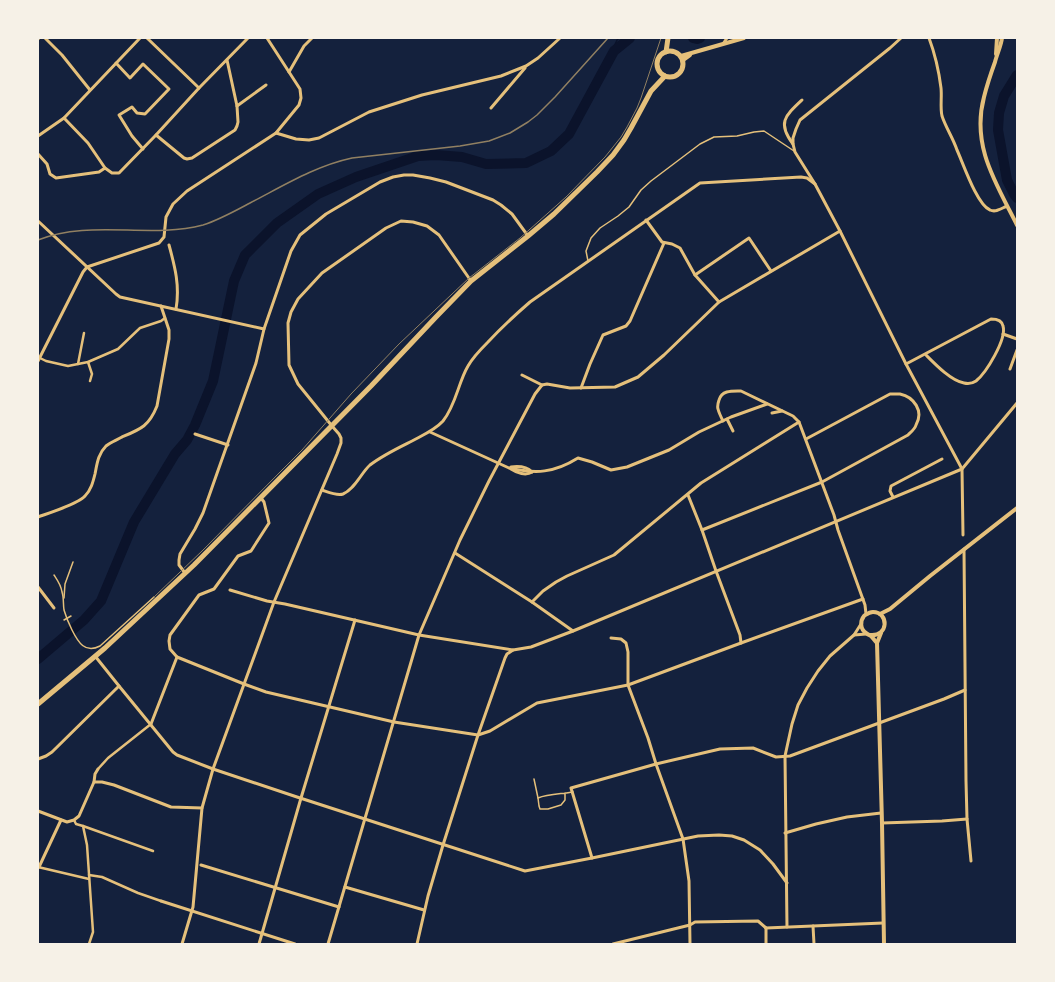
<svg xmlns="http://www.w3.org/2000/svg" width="1055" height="982" font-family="'Zilla Slab',serif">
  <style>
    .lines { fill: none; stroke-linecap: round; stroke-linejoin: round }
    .stream { stroke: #0b132b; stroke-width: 1.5 }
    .river { stroke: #0b132b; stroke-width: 10 }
    .service { stroke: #e5c07b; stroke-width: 1.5 }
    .pedestrian { stroke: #e5c07b; stroke-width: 2.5 }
    .minor { stroke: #e5c07b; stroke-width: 3 }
    .tertiary { stroke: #e5c07b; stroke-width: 4 }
    .primary { stroke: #e5c07b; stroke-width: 5 }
    .tram { stroke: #918062; stroke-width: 1 }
    .rail { stroke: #918062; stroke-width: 1.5 }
  </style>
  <rect width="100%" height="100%" fill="#14213d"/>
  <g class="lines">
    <path class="stream" d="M608,61L617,40L619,38"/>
    <g class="river">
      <path d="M693,38L697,39L700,38"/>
      <path d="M1017,75L1004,96L999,113L998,130L1007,180L1014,194L1017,198"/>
      <path d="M38,659L84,620L101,601L134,522L175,454L187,440L195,425L213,381L234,281L245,255L277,223L318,194L356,177L418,156L436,155L462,157L486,164L526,163L551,151L569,134L614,51L630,38"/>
    </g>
    <g class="service">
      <path d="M588,261L586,251L591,238L600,228L618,216L629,207L641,190L651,181L700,144L714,137L737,136L754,132L764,131L794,151"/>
      <path d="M54,575C58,581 61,585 62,592C64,598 63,604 64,610C66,617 69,624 72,630C78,642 85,654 100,646L154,597"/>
      <path d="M64,598L65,584L73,562"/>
      <path d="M64,620L71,616"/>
      <path d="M534,779L538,798"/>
      <path d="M565,793V800L561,805L548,809H540L539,806L538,798C548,794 562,794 573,792"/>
    </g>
    <g class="pedestrian">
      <path d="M40,358L46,361L68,366L88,362L118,349L140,328L161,321L165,318"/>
      <path d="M88,362L92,374L90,381"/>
      <path d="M78,364L84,333"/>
      <path d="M98,769L108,758L151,724"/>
      <path d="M74,820L76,824L83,826L87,845L93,932L89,944"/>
      <path d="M83,826L153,851"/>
      <path d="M38,867L89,879"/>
      <path d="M89,875L102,877L138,893L161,901"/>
    </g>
    <g class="minor">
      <path d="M45,38L62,55L90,90"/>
      <path d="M147,38L199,88"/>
      <path d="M901,38L890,48L800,120L796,129L793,138V144L795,152L815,184L840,231L906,364L962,469L963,535"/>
      <path d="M929,38C935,54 939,72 941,88C942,97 940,107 942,116C946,128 953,138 957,150C963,163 977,205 990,210C996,213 1002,208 1007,206"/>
      <path d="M38,39L39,38"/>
      <path d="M723,44L727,38"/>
      <path d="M116,63L130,78L143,64L169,89L145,114L137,113L132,107L119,115L132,136L143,149"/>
      <path d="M289,72L304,46L312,38"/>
      <path d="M237,106L266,85"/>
      <path d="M491,108L525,68"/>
      <path d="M64,118L88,143L105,168L112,173H119L156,135L199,88L248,38"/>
      <path d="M276,133L296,139L309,140L319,138L369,112L422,95L501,76L526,66L538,58L560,38"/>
      <path d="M156,135L184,158L187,159L192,158L235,130L237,126L238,122L237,106L227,60"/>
      <path d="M38,136L64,118L140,38"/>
      <path d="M793,144C777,123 785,116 802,100"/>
      <path d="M38,154L47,164L50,174L56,178L99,172L105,168"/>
      <path d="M646,220L662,242L672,244L680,248L695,275L719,302"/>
      <path d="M38,221L116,294L120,297L264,329"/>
      <path d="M169,245C175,267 180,286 176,309"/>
      <path d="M695,275L749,238L771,271"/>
      <path d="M1003,334L1017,339"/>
      <path d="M38,361L83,272L87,267L159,243L164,237L166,217L173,204L187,191L276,133L299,105L301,98L300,89L267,38"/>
      <path d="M906,364L991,319C997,319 1002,320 1003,326C1007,339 986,373 976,381C973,383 968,384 964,383C951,381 934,363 925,354"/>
      <path d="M1010,369L1017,350"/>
      <path d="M522,375L542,385L547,384L570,388L615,387L638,377L664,355L719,302L840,231"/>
      <path d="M581,388L590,364L603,335L626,326L630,321L664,243"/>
      <path d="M772,413L782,411"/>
      <path d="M727,419L733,431"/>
      <path d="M723,421C721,417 719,413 718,409C717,406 718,403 719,400C722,390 732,391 741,391L793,416L799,422L834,515L838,530L865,605L866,614"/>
      <path d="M430,432L509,468C536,474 554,473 578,458L592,462L611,470L627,467L669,450L699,432L731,417L767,404"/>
      <path d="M195,434L228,445"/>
      <path d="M511,467C518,466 527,467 532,472"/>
      <path d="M511,469C517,473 526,476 532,472"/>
      <path d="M322,490C328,492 337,496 343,494C355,489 361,473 370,465C383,455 398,448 412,441C423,435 435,430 443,421C456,405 458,383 468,366C473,357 481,349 488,342C501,328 515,315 530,302L700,183L801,177L807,178L815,184"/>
      <path d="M688,495L702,530L716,571L740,635L741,643"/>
      <path d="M893,497L890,491L891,486L942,459"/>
      <path d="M261,498L264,502L269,523L251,551L238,556L214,589L199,595L170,635L169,641L170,649L177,657L244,684L266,692L394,722L478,735L490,731L537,703L628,685L741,643L863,599"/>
      <path d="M38,517C49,513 78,504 85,496C91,490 93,482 95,474C97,464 98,454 106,446C111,442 117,440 122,437C141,429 149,426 157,406L169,339V330L161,306"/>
      <path d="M702,530L822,482L908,435C911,432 915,429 916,425C924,411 914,397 900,394C897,394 893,394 890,394L806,439"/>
      <path d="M964,549L966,781L967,819L971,861"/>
      <path d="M455,553L532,602L573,631"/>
      <path d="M185,573L179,565V560L180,554L195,529L203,513L256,363L264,329L291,251L300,235L326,214L380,182L393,177L404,175H413L430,178L446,182L493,200L501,205L512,214L528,236"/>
      <path d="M38,587L54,608"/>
      <path d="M230,590L267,601L285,604L419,635L513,650L531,647L573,631L962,469L1017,403"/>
      <path d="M532,602L543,591L556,582L567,576L614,555L701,483L799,422"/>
      <path d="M854,635L866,634"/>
      <path d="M611,638L621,639L626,643L628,652V685L648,738L656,764L683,839L689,881L690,944"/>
      <path d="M95,656L119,686L173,752L177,755L213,769L297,797L525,871L592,858L698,836L719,835L732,836L744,840L760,850L773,864L787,883"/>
      <path d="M151,724L177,657"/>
      <path d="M38,759L46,756L52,752L119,686"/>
      <path d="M94,782L95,774L98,769"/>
      <path d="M38,811L67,822L74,820L79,816L94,782H102L114,785L171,807L202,808"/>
      <path d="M882,823L942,821L967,819"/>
      <path d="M785,833L816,824L847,817L881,813"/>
      <path d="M592,858L571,788L656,764L720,749L753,748L776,757L790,756L944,699L965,690"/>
      <path d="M201,865L339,907"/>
      <path d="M39,867L61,820"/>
      <path d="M345,887L424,910"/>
      <path d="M161,901L295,944"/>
      <path d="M813,926L814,944"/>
      <path d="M787,927L785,756L792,724L798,705L807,688L818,671L830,656L854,635L861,624"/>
      <path d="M766,928L883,923"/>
      <path d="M766,928V944"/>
      <path d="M182,944L193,907L202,808L213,769L274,602L337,454L341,443V438L339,434L332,426L298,384L289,365L288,323L291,312L298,299L322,273L386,228L401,221L413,222L427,226L439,235L471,281"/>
      <path d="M259,944L301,798L355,620"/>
      <path d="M328,944L419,635L460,540L489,481L535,394L542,385"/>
      <path d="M417,944L428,896L443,845L478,735L505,658L507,654L513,650"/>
      <path d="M613,944L690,925L695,922L758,921L766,928"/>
    </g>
    <g class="tertiary">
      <path d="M1002,38C1001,46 997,54 995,62C991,73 987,85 984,97C971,146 996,183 1017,225"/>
      <path d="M996,54L997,38"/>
      <path d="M681,56L744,38"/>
      <path d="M683,60L690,55"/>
      <path d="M880,614L890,609L930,576L1017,508"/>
      <path d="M881,633L877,643L882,823L884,944"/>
      <path d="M870,635C889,637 889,612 873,612C869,612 867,614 864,616C860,621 860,629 866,633C867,634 869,635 871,636C873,638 875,641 877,643"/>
    </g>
    <g class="primary">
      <circle cx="670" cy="64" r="13"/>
      <path d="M666,52L668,38"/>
      <path d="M38,704L105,648L194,565L371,386L436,317L471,281L528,236L554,214L597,172L613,155L624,140L631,128L651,91L665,76"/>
    </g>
    <path class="tram" d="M154,597L203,550L281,471L302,450L351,394L399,344L469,278L520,238L566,197L605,157L621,137L627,127L637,108L641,98L661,38"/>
    <path class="rail" d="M38,240C90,219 149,239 203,225C219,220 235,211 250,203C283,186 315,166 352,158L460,146L489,141L510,133L528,122L537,115L555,97L608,38"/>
  </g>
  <rect width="1055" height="982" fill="none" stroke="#f6f1e7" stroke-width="78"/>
</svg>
